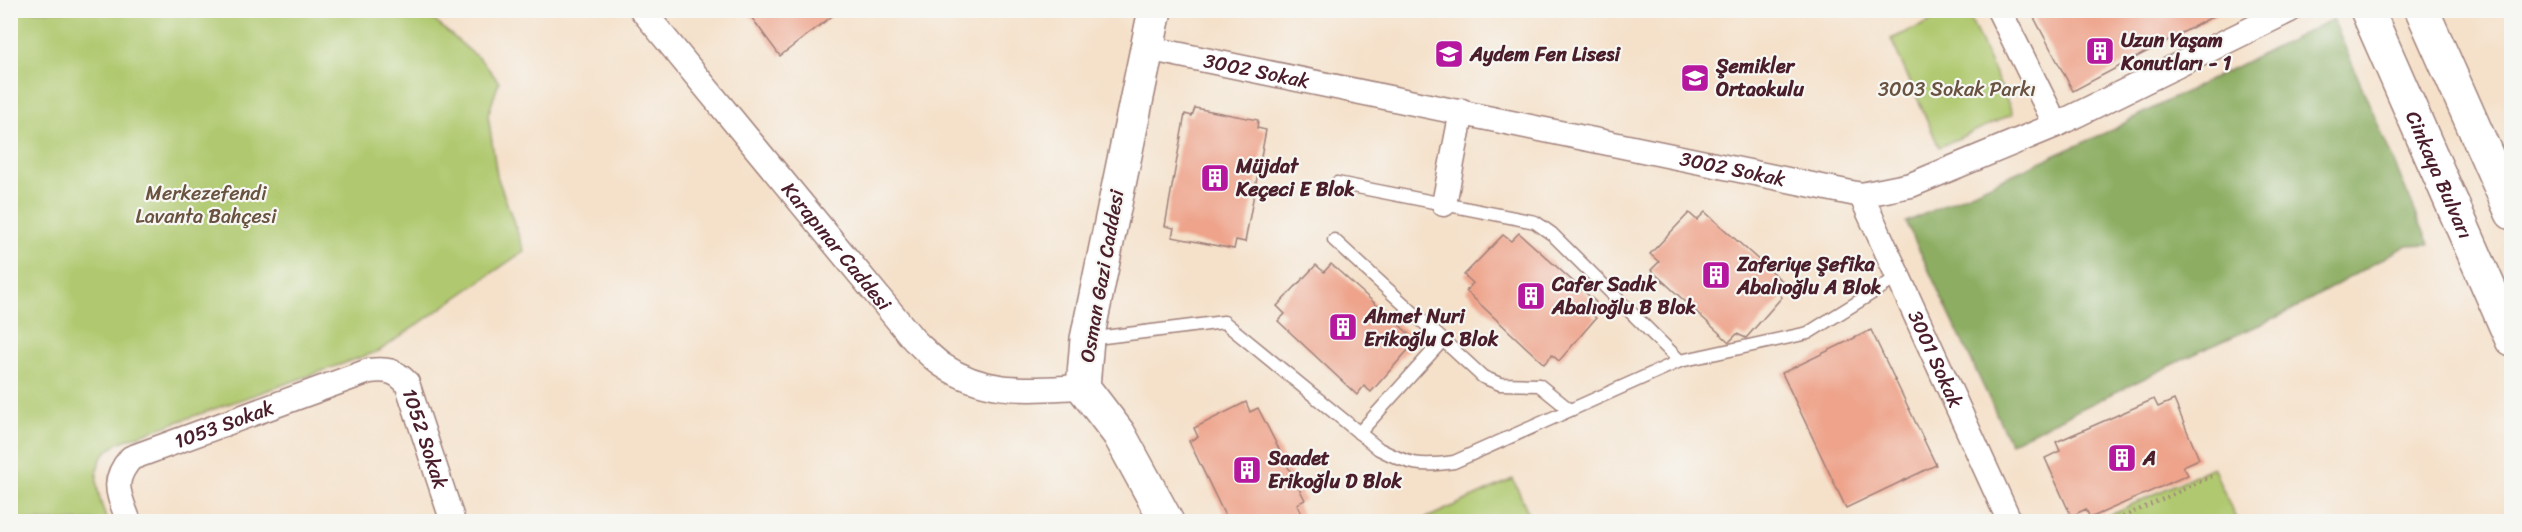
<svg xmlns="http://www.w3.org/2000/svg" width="2522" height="532" font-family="Sriracha,sans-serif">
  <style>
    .green { fill: #b0c96f; stroke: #7d744d; stroke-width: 1.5 }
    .forest { fill: #8cad62; stroke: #6b6646; stroke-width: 1.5 }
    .building { fill: #eea38a }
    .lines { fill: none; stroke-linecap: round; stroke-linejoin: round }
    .lane-casing { stroke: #a0807a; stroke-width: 15 }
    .street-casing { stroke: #a0807a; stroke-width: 27 }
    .secondary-casing { stroke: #a0807a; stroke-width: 36 }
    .primary-casing { stroke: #a0807a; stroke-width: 36 }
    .path { stroke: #a0807a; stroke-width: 4; stroke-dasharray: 1.5 4.5; stroke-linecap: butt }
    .lane { stroke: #fff; stroke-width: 12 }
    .street { stroke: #fff; stroke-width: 24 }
    .secondary { stroke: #fff; stroke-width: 33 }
    .primary { stroke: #fff; stroke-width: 33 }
    .labels { text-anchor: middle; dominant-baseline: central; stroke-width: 4.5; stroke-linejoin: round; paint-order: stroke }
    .poi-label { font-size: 20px; font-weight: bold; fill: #4a1f2b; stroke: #f6f6f2; text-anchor: start }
    .street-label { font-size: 20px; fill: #4a1f2b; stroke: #f6f6f2 }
    .park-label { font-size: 20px; fill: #69523f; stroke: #f6f6f2 }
  </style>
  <rect width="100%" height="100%" fill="#f6f6f2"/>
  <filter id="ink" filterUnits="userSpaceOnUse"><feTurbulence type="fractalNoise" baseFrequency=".0167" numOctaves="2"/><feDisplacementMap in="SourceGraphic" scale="12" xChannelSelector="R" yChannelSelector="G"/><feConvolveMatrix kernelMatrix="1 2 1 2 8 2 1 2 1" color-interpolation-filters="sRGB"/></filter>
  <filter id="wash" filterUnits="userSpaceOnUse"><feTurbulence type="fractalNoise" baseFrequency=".008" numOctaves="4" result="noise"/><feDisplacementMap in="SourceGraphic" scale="24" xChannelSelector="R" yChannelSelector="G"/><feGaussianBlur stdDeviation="1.35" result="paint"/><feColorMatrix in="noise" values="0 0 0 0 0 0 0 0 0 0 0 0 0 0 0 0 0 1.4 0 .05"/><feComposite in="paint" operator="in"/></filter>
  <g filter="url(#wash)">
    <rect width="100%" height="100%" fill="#f5e1ca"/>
    <g class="green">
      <path d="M10,11H423L483,62L499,82L488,115L497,176L524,251L379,351L120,442C116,445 109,449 105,453C89,471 100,502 107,521H11Z"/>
      <path d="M1954,11H1967L2013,114L1939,147L1891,39Z"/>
      <path d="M2213,467L2237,521H2096Z"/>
      <path d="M1513,479L1532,521H1420Z"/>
    </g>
    <path class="forest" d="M2333,19L2429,244L2407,245L2286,313L2203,350L2010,443L1906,222L2116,128L2135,117Z"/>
    <g id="blocks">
      <g class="building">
        <path d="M746,10H840L780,56Z"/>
        <path d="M2030,10H2225L2073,91Z"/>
        <path d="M1195,108L1258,120L1257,128L1266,130L1245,242L1236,240L1234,249L1172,237L1174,228L1165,226L1185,114L1192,116Z"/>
        <path d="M1705,212L1782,281L1774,290L1782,297L1746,338L1737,334L1729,342L1651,270L1659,262L1650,254L1689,213L1697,220Z"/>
        <path d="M1519,233L1596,302L1588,311L1596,318L1559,361L1552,355L1544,364L1466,291L1473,283L1464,275L1503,235L1511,241Z"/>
        <path d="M1331,264L1408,333L1401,342L1409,349L1371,392L1364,386L1357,395L1278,321L1285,314L1277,306L1316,265L1324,272Z"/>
        <path d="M1871,330L1936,465L1846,508L1782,373Z"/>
        <path d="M2154,399L2158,407L2174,400L2199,459L2183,466L2188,475L2090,518L2086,509L2071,516L2045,458L2060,451L2056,442Z"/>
        <path d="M1246,402L1250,412L1258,408L1305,500L1297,504L1302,514L1286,522H1228L1189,441L1198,437L1194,428Z"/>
      </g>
    </g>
  </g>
  <g filter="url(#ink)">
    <use href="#blocks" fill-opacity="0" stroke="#a0807a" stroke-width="1.5"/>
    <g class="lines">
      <g class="lane-casing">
        <g id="lane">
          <path d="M1337,183L1535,222L1552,234L1680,361"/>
          <path d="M1334,240L1483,377L1500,384L1539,385L1570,410"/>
          <path d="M1088,339L1224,322L1379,449C1410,465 1420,467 1454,462L1680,361L1808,333L1898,277"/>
          <path d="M1359,433L1443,340"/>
        </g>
      </g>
      <g class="street-casing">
        <g id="street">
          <path id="s1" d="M642,10L914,340C923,348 932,358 942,365C988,396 1032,389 1083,387"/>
          <path d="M1999,10L2056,125"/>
          <path id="s2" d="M1147,48L1861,195L1911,185L2056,125L2290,10"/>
          <path id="s3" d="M1861,195L2010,522"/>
          <path d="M1444,204L1462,111"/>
          <path id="s4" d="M129,522C119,494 110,482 131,458L369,371C386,369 395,370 407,383L453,522"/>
        </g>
      </g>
      <g class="secondary-casing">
        <path id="secondary" d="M1155,10L1087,339L1083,387L1119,434L1167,522"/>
      </g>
      <g class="primary-casing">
        <g id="primary">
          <path id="s5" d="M2367,10L2512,340"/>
          <path d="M2422,10L2512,213"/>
        </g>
      </g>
      <path class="path" d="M2112,522L2215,475"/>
      <use href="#lane" class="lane"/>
      <use href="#street" class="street"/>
      <use href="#secondary" class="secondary"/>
      <use href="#primary" class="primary"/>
    </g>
  </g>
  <defs>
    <g id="building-square" transform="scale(1.5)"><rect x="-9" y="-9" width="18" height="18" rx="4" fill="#b5179e" stroke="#f6f6f2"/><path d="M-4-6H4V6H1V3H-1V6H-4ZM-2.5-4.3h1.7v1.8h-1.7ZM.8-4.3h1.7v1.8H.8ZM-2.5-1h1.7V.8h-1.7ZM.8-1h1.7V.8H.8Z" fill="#fff"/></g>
    <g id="school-square" transform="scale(1.5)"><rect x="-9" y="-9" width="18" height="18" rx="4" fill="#b5179e" stroke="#f6f6f2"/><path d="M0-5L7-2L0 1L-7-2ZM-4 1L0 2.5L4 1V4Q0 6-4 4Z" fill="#fff"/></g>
  </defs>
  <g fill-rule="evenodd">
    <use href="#building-square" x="2100" y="51"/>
    <use href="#school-square" x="1449" y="54"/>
    <use href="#school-square" x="1695" y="78"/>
    <use href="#building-square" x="1215" y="178"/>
    <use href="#building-square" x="1716" y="275"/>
    <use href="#building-square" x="1531" y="296"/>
    <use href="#building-square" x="1343" y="327"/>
    <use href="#building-square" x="2122" y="458"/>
    <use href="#building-square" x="1247" y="470"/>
  </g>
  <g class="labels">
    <g class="poi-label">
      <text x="2121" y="40">Uzun Yaşam<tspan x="2121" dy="23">Konutları - 1</tspan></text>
      <text x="1470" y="54">Aydem Fen Lisesi</text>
      <text x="1716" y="66">Şemikler<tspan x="1716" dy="23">Ortaokulu</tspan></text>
      <text x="1236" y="166">Müjdat<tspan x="1236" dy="23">Keçeci E Blok</tspan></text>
      <text x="1737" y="264">Zaferiye Şefika<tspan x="1737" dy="23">Abalıoğlu A Blok</tspan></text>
      <text x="1552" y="284">Cafer Sadık<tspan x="1552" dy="23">Abalıoğlu B Blok</tspan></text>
      <text x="1364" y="316">Ahmet Nuri<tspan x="1364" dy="23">Erikoğlu C Blok</tspan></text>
      <text x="1268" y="458">Saadet<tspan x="1268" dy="23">Erikoğlu D Blok</tspan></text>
      <text x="2143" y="458">A</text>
    </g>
    <g class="street-label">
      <text stroke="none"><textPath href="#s2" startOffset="112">3002 Sokak</textPath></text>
      <text stroke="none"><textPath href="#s2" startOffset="598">3002 Sokak</textPath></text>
      <text stroke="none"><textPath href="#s5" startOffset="180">Cinkaya Bulvarı</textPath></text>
      <text stroke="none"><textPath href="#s1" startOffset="306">Karapınar Caddesi</textPath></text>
      <text transform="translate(1102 276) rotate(-80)">Osman Gazi Caddesi</text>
      <text stroke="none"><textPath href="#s3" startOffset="180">3001 Sokak</textPath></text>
      <text stroke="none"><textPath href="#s4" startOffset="168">1053 Sokak</textPath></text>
      <text stroke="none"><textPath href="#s4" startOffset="423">1052 Sokak</textPath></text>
    </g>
    <g class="park-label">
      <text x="1957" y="89">3003 Sokak Parkı</text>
      <text x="206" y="193">Merkezefendi<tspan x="206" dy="23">Lavanta Bahçesi</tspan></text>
    </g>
  </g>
  <rect width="2522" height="532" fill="none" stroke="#f6f6f2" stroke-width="36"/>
</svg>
